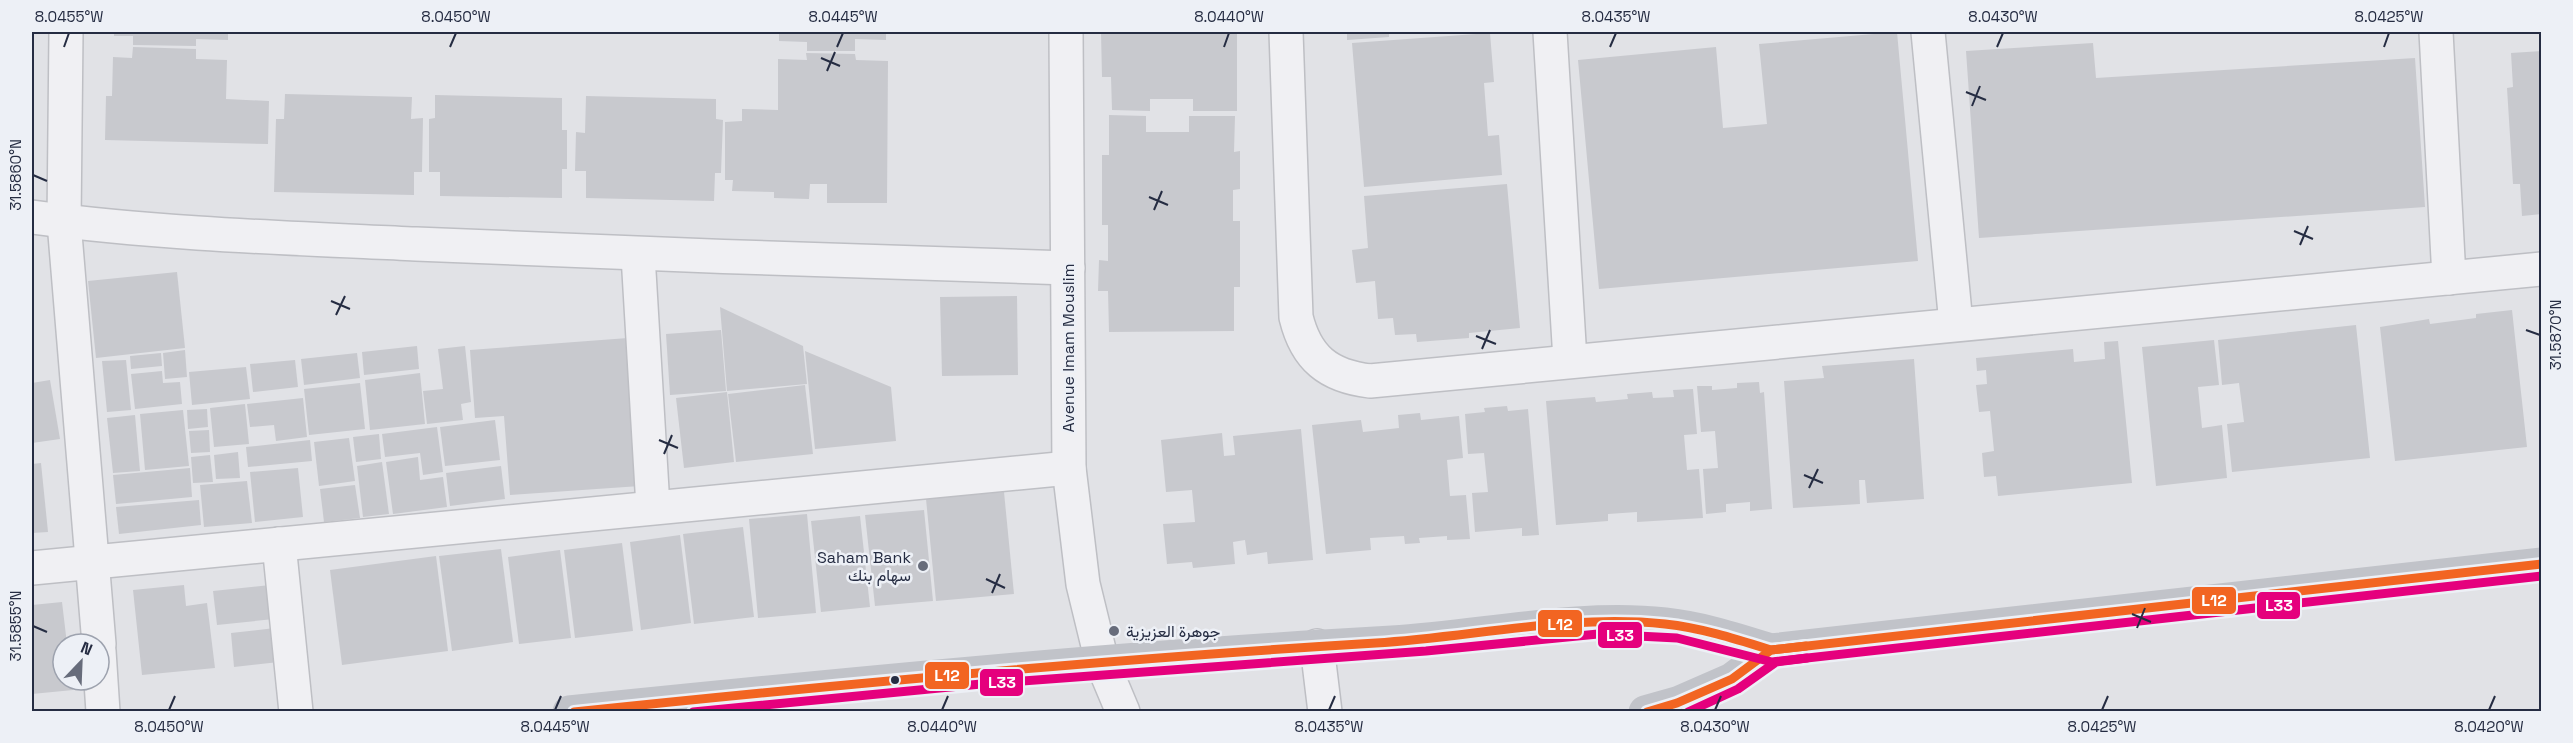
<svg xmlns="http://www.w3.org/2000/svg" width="2573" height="743" font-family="'Space Grotesk',Vazirmatn,sans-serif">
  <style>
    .building { fill: #c8c9ce }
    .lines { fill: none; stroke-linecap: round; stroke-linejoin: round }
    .minor-casing { stroke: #bebfc4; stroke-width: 36 }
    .tertiary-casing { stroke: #bebfc4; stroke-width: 36 }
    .minor { stroke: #f0f0f3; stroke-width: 33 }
    .tertiary { stroke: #f0f0f3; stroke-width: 33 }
    .secondary { stroke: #c1c3c9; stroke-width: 33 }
    .bus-1-casing { stroke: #edf0f6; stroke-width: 14 }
    .bus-2-casing { stroke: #edf0f6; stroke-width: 14 }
    .bus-1 { stroke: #f26522; stroke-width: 9 }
    .bus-2 { stroke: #e5007d; stroke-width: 9 }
    .ticks { fill: none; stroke: #252c42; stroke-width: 2 }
    .poi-dot { fill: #676c7b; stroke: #edf0f6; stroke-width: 2 }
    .bus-dot { fill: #252c42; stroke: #edf0f6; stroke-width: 2 }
    .labels { text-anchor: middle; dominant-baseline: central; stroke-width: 5; stroke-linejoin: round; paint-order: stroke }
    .street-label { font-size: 16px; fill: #252c42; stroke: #edf0f6 }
    .poi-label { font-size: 16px; fill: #252c42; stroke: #edf0f6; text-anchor: end }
    .line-badge { stroke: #edf0f6; stroke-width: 2 }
    .badge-label { font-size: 16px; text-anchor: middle; font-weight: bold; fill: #fff }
    .neatline { fill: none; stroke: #252c42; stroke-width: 2 }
    .ticks-label { font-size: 15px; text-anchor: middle; fill: #252c42 }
  </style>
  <rect width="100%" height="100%" fill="#e1e2e6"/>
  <g class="building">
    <path d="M114,32H228V40L196,39V46L133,45V36H114Z"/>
    <path d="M779,32H886V40L855,39V51H807V42L779,41Z"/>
    <path d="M1101,32H1237V111H1193V99H1150V111L1112,110L1111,77H1102Z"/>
    <path d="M1347,32H1389V37L1347,40Z"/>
    <path d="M1897,32L1918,261L1599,289L1578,60L1716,47L1723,128L1767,124L1759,44Z"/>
    <path d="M1490,33L1494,82L1484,83L1488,136L1499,135L1502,175L1364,187L1352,43Z"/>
    <path d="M2093,43L2096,78L2415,58L2425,207L1979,238L1966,51Z"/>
    <path d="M133,47L196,49V59L227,60L226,99L269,101L268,144L105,140L106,96H112L113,57L132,58Z"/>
    <path d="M2542,51V214L2522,216L2520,184H2513L2507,88L2513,87L2511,53Z"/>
    <path d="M806,53L855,54L856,60L888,61L887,203H827V184H810L809,199L774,198V192L732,191L733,180H725V122L742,121V109L778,110V59L807,60Z"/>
    <path d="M285,94L412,97L411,119L423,118L422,172H414V195L274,192L276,119H284Z"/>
    <path d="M435,95L562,98V130H567V169H562V198L440,196V172H429V119L435,118Z"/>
    <path d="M586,96L716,99V119L723,120L721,173H715L714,201L586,198V171H575L576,132L585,133Z"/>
    <path d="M1109,115L1146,116V132H1189V116H1235L1234,152L1240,151V189L1233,190V221H1240V287H1234V331L1109,332L1108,291H1098L1099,260L1108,261V225H1102V155H1109Z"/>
    <path d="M1507,184L1520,328L1469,333V338L1417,342L1416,334L1395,335L1393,318L1378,319L1375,281L1356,283L1352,250L1368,248L1364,196Z"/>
    <path d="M177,272L185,348L96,358L88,281Z"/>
    <path d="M1017,296L1018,375L942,376L940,297Z"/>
    <path d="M720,307L803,346L807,384L727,391Z"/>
    <path d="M2512,310L2527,447L2395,461L2380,327L2429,319L2430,324L2476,318V314Z"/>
    <path d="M2356,325L2370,458L2232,472L2227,424L2244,422L2239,383L2222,385L2218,340Z"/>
    <path d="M721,330L726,391L670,395L666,334Z"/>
    <path d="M628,338L640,486L510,495L504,416L475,418L470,350Z"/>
    <path d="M2214,340L2219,385L2198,387L2202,428L2222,425L2227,478L2156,486L2142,347Z"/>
    <path d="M2118,341L2132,483L1998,496L1996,476L1984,477L1982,453L1994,451L1990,411L1979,412L1976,385L1987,384L1986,370L1977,371L1976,358L2073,349L2074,362L2105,359L2104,342Z"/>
    <path d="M417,346L419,369L364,375L362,352Z"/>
    <path d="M465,346L471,402L461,404L463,420L427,424L423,391L443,389L438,349Z"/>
    <path d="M185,350L187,377L165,379L163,353Z"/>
    <path d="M805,351L891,387L896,441L815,449Z"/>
    <path d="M161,353L162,366L131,369L130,356Z"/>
    <path d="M357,353L360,378L304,385L301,359Z"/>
    <path d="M1914,359L1924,499L1867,503L1865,480H1859L1860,504L1793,508L1784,381L1824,378L1822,366Z"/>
    <path d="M126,360L131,410L107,412L102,361Z"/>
    <path d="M295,360L298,387L253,392L250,364Z"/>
    <path d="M246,367L250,399L192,405L189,372Z"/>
    <path d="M162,371L163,383L180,382L182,404L135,409L131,374Z"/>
    <path d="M420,373L425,424L370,430L365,380Z"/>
    <path d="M50,380L60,439L32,443V383Z"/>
    <path d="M1759,382L1760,393L1764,392L1772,509L1750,511V502L1726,504V512L1706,514L1703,469L1718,468L1715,431L1701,432L1697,386H1712V390L1737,388V383Z"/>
    <path d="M360,383L365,429L309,435L304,389Z"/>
    <path d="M805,385L813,454L736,462L728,394Z"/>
    <path d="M1693,389L1697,434L1684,435L1687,470L1699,469L1703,518L1637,522V512L1608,514V521L1556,525L1546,401L1595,397L1596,402L1628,399L1627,394L1652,392L1653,398L1674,397L1673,390Z"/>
    <path d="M727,392L734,462L684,468L676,398Z"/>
    <path d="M303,398L307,437L276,441L274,425L250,427L247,404Z"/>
    <path d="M245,404L249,444L214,447L210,408Z"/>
    <path d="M1507,406L1508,411L1528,409L1539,535L1522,536V528L1475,532L1472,493L1488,492L1484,453L1468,454L1465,414L1485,412L1484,408Z"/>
    <path d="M207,409L208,427L188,429L187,410Z"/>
    <path d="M183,410L189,466L145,470L140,414Z"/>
    <path d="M1420,413L1421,420L1459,416L1463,458L1447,460L1450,496L1466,495L1470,539L1447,540V536L1419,538L1420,543L1405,544L1404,536L1370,538L1371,550L1326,554L1312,425L1361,420L1363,432L1399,428L1398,415Z"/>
    <path d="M135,415L140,471L113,473L107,418Z"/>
    <path d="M495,420L500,460L445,466L440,427Z"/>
    <path d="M437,427L443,472L423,475L420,453L385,457L382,434Z"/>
    <path d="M1301,429L1313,560L1268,564L1267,552L1247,555L1245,540L1233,542L1235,564L1193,568L1192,562L1167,564L1163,524L1195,522L1192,490L1166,492L1161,440L1222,433L1224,456L1235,455L1233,436Z"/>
    <path d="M209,430L210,452L191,453L189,431Z"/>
    <path d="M379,434L381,459L356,462L353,437Z"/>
    <path d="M349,438L355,481L319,486L314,442Z"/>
    <path d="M310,440L312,461L248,467L246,447Z"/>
    <path d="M238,452L240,478L216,479L214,455Z"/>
    <path d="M210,455L213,482L193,483L191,457Z"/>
    <path d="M418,457L420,480L443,477L447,507L393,514L386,462Z"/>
    <path d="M382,462L389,514L363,517L357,466Z"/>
    <path d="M41,463L48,532L32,533V464Z"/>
    <path d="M501,466L505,499L450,506L446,473Z"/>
    <path d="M190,468L192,497L116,504L113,475Z"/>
    <path d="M298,468L303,517L255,522L250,472Z"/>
    <path d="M247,481L252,523L204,527L200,485Z"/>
    <path d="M355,485L360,518L324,522L320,489Z"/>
    <path d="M1004,492L1014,594L936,601L926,499Z"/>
    <path d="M199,500L201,525L119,534L116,507Z"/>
    <path d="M924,510L933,601L875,606L865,515Z"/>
    <path d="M807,514L816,613L758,618L749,519Z"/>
    <path d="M860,516L870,607L821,612L811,521Z"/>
    <path d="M743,527L754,617L694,624L683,534Z"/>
    <path d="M680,535L691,623L641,630L630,542Z"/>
    <path d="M622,543L633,631L575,638L564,550Z"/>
    <path d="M501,549L513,642L452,651L439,556Z"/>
    <path d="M560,550L571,638L519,644L508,557Z"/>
    <path d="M436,556L448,651L342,665L330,570Z"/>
    <path d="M184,585L186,606L207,603L215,668L142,675L133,590Z"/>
    <path d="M270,585L274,619L217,625L213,591Z"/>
    <path d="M62,602L67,644H63V680H72L73,690L32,694V605Z"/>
    <path d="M275,628L279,662L234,667L231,633Z"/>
  </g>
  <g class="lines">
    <g class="minor-casing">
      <g id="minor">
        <path d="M66,32L64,222L99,644"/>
        <path d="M1286,32L1296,317C1306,358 1328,376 1370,381L2542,269"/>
        <path d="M1550,32L1570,360"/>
        <path d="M1928,32L1956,324"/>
        <path d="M2436,32L2449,278"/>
        <path d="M32,217C159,234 288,238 416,244C633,254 851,261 1068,268"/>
        <path d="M638,255L653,507"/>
        <path d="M279,544L296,712"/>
        <path d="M32,568L1069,468"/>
        <path d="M1317,646L1325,712"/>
        <path d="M99,651L103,712"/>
        <path d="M1102,662L1123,712"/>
      </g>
    </g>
    <g class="tertiary-casing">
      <path id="tertiary" d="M1066,32L1069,468L1083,584L1102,662"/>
    </g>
    <use href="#minor" class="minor"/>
    <use href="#tertiary" class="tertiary"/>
    <g class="secondary">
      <path d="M569,712C843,684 1117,657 1392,642C1480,637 1578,614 1665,624C1702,628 1736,639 1771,650L2542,564"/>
      <path d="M1645,712L1677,703L1732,679L1771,650"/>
    </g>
    <g class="bus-1-casing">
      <g id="bus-1">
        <path d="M574,712C841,684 1108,659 1376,643C1472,637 1569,614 1665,624C1702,628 1736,639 1771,650L2542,564"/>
        <path d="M1647,712L1677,703L1732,679L1771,650L1806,646"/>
      </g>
    </g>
    <g class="bus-2-casing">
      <g id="bus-2">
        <path d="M693,712L981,684L1426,651L1598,634L1677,638L1772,662L2542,576"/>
        <path d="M1688,712L1738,689L1776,662L1807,658"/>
      </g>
    </g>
    <use href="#bus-1" class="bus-1"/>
    <use href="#bus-2" class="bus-2"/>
  </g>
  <path class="ticks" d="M64,47L69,33M450,47L456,33M837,47L843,33M1224,47L1229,33M1610,47L1616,33M1997,47L2003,33M2384,47L2389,33M821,58L840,66M827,71L835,52M1966,92L1986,100M1972,106L1980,86M33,175L47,181M1149,197L1168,205M1154,210L1162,191M2294,231L2313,239M2300,245L2308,226M331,301L350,309M336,315L345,296M2526,330L2540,335M1476,336L1496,344M1482,349L1490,330M659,440L678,448M664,454L672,435M1804,475L1823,483M1809,488L1818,469M986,579L1005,588M992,593L1000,574M2132,614L2151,622M33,626L47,632M2137,628L2145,608M169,710L175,696M555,710L561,696M942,710L948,696M1329,710L1335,696M1715,710L1721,696M2102,710L2108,696M2489,710L2495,696"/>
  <g class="poi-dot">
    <circle cx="923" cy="566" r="6"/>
    <circle cx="1114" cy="631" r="6"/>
  </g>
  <circle class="bus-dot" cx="895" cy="680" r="5"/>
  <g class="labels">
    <g class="street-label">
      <text transform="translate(1068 348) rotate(-90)">Avenue Imam Mouslim</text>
    </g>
    <g class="poi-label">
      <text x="911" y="557">Saham Bank<tspan x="911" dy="18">سهام بنك</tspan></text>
      <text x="1126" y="631" text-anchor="start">جوهرة العزيزية</text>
    </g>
  </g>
  <g class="line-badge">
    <rect x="2191" y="586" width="46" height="29" rx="6" fill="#f26522"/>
    <rect x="2256" y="591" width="45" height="29" rx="6" fill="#e5007d"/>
    <rect x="1537" y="609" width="46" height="29" rx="6" fill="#f26522"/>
    <rect x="1597" y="621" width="46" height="28" rx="6" fill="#e5007d"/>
    <rect x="924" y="661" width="46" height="29" rx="6" fill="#f26522"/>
    <rect x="979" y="668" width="45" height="29" rx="6" fill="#e5007d"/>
  </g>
  <g class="badge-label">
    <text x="2214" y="606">L12</text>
    <text x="2279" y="611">L33</text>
    <text x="1560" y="630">L12</text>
    <text x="1620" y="641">L33</text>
    <text x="947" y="681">L12</text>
    <text x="1002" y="688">L33</text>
  </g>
  <rect width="2573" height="743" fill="none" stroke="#edf0f6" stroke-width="66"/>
  <g transform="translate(81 662) rotate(23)"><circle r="28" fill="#edf0f6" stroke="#9da2ae" stroke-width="1.5"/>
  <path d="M0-4.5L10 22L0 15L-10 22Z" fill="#676c7b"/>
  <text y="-9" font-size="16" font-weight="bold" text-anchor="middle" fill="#252c42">N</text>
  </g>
  <rect x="33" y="33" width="2507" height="677" class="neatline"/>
  <g class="ticks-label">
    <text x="69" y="22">8.0455°W</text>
    <text x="456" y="22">8.0450°W</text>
    <text x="843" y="22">8.0445°W</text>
    <text x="1229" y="22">8.0440°W</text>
    <text x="1616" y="22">8.0435°W</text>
    <text x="2003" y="22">8.0430°W</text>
    <text x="2389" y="22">8.0425°W</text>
    <text transform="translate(16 175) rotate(-90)" y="5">31.5860°N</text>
    <text transform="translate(2556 335) rotate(-90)" y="5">31.5870°N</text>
    <text transform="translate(16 626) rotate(-90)" y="5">31.5855°N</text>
    <text x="169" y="732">8.0450°W</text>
    <text x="555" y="732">8.0445°W</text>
    <text x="942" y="732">8.0440°W</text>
    <text x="1329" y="732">8.0435°W</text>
    <text x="1715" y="732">8.0430°W</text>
    <text x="2102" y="732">8.0425°W</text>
    <text x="2489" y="732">8.0420°W</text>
  </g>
</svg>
